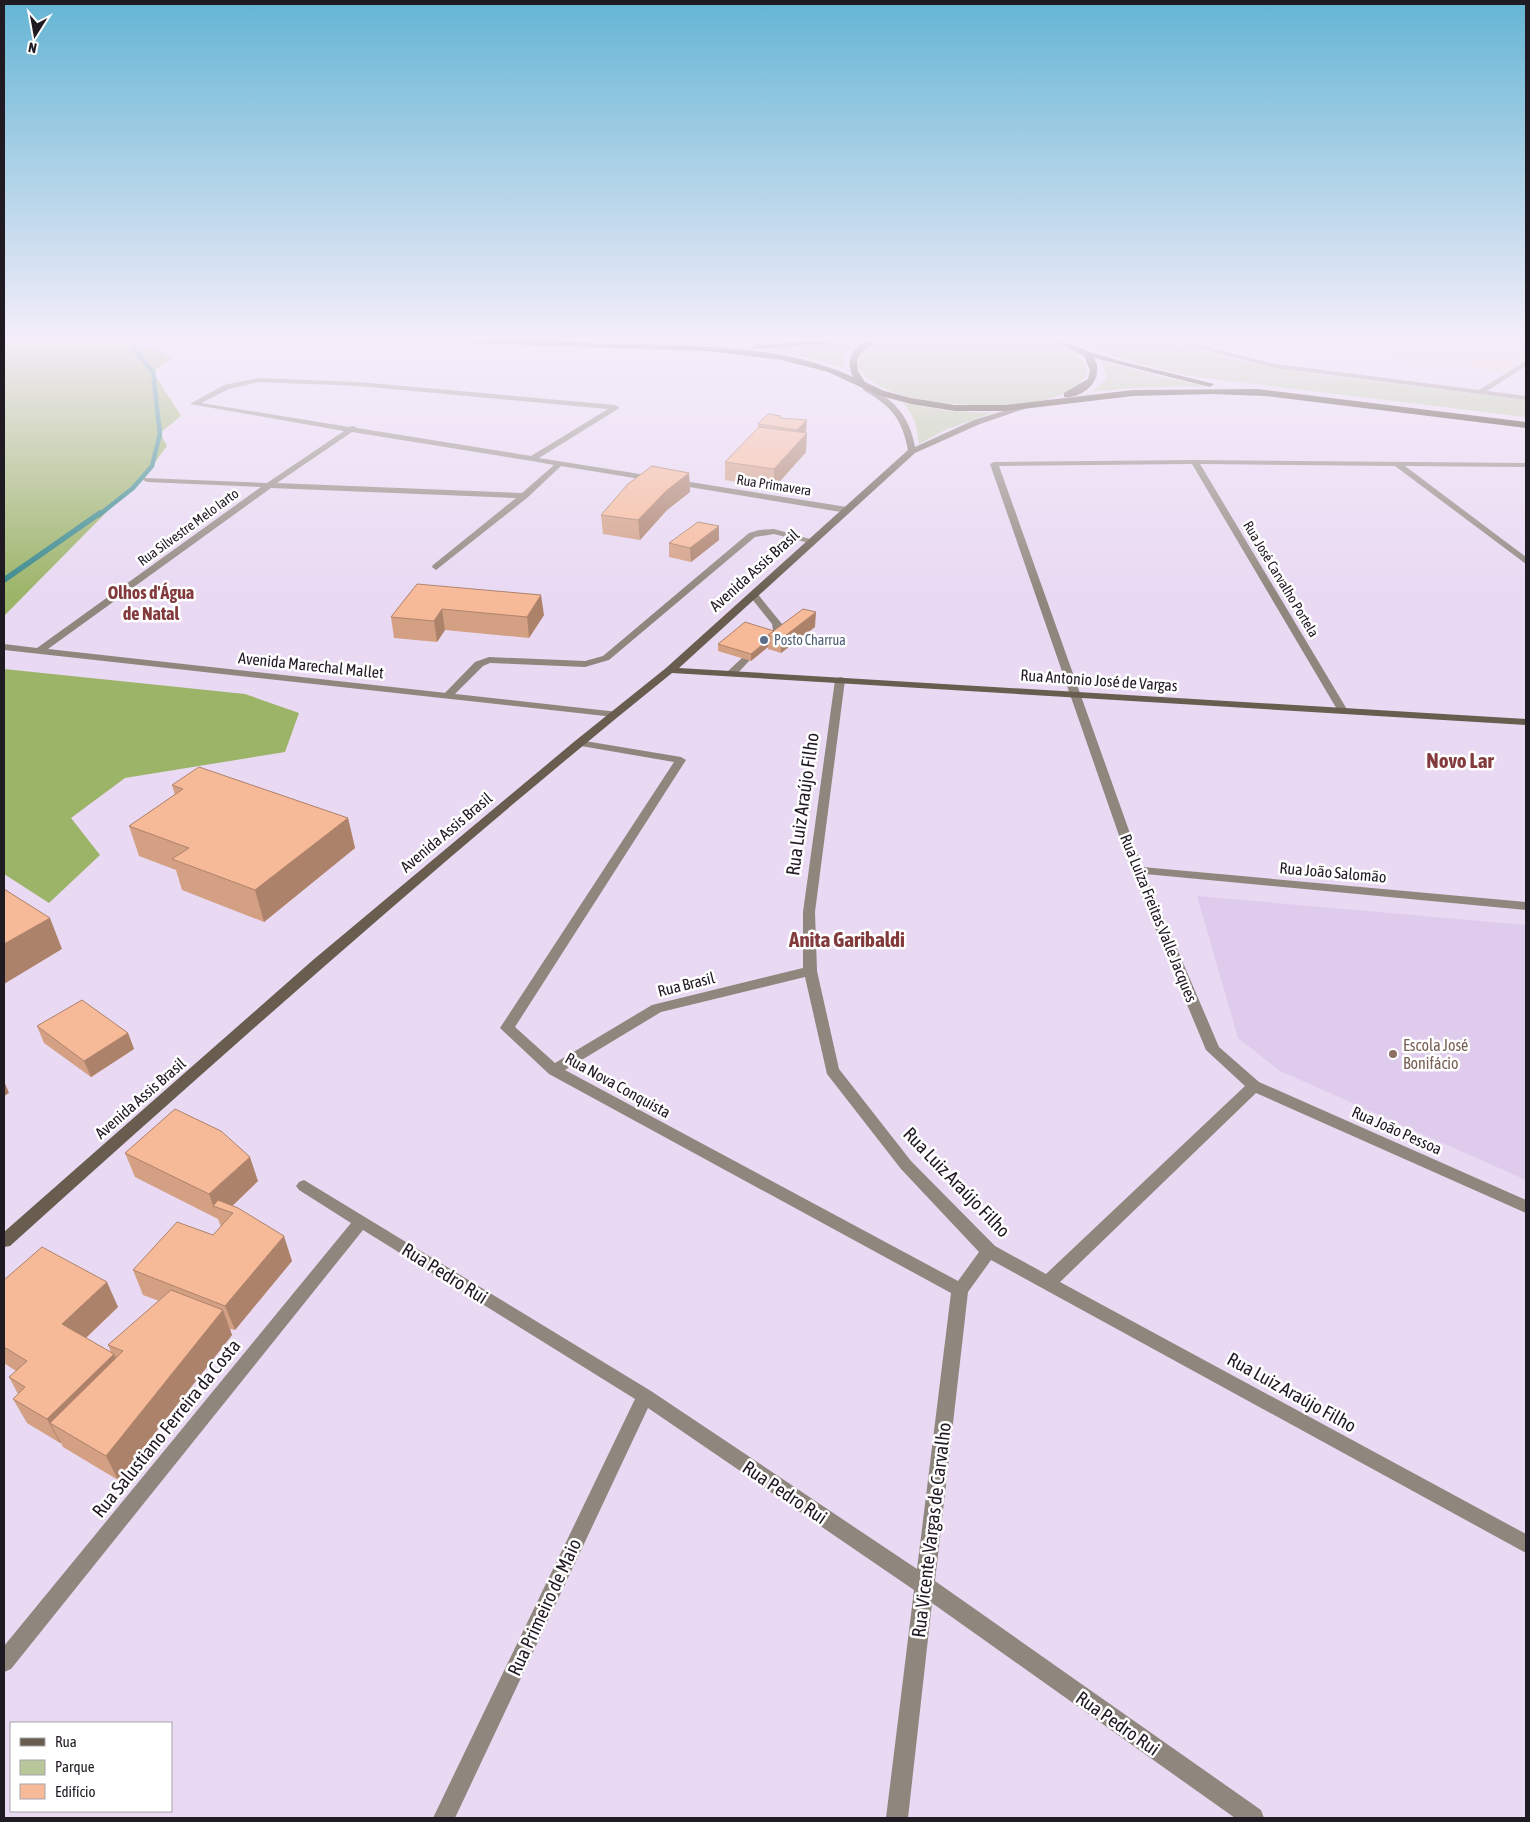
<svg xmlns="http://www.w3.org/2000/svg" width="1530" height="1822" font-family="'Asap Condensed',sans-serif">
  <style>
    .industrial { fill: #e9cfcb }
    .built { fill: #dfcbeb }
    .green { fill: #b8c79a }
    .forest { fill: #9cb468 }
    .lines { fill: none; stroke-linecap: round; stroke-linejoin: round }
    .stream-far1 { stroke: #36888b; stroke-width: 4.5 }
    .stream { stroke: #36888b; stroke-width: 5.5 }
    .lane { fill: #8f877d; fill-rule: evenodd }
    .street { fill: #8f877d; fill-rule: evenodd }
    .secondary { fill: #685d4f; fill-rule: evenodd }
    .highway { fill: #362714; fill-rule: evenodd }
    .wall { fill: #d4a084 }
    .shaded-wall { fill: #ad826b }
    .building { fill: #f7ba99; stroke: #ad826b }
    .service-dot { fill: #5c6f8a; stroke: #fff; stroke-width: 2 }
    .education-dot { fill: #8d6e63; stroke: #fff; stroke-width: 2 }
    .labels { text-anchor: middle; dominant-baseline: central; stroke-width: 5; stroke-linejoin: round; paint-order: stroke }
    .far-street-label { font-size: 14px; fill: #201a23; stroke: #fff }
    .far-service-label { font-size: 14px; fill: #4e5e75; stroke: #fff; text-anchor: start }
    .street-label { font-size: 16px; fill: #201a23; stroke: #fff }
    .education-label { font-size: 16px; fill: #785e54; stroke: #fff; text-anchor: start }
    .far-district-label { font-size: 18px; font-weight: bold; fill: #823a3d; stroke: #fff }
    .near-street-label { font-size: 19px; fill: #201a23; stroke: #fff }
    .district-label { font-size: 21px; font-weight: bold; fill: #823a3d; stroke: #fff }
  </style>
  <rect width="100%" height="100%" fill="#e9d9f3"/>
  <path class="industrial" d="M1239,341H1526V360L1508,372Z"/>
  <path class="built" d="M1197,896L1526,925V1180L1280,1071L1238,1038Z"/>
  <g class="green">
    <path d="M859,341C849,348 839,354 844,368L811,358L754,349Z"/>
    <path d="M878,341H1050C1065,346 1087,355 1087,374C1065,419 932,407 893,392C864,381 840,361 878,341Z"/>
    <path d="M1073,341H1161L1247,362L1312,374L1526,400V417L1197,377C1154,368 1113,358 1073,341Z"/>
    <path d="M1101,361L1165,378L1207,386L1130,388L1092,392L1107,378Z"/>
    <path d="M903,403L949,411L992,413L945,430L919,444C917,426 915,417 903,403Z"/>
  </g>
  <g class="forest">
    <path d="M16,344L134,345L151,347L172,357L153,372L181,416L160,433L167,446L152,466L4,616V345Z"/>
    <path d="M4,669L245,694L299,713L285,752L125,778L71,818L100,855L49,903L4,874Z"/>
  </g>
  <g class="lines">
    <path class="stream-far1" d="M99,515L133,488L152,466L160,434L153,372L134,350V345"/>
    <path class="stream" d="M4,580L100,513"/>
    <g class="lane">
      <path d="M774,529L817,541L813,544L774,534L755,537L609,660L585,667L490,663L483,666L452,697L448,698L443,695L475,662L489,657L585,661L603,656L749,533L759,530Z"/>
      <path d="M753,591L756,592L782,624L783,630L775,639H769L767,637L773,630L772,624L748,594Z"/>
      <path d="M746,656L751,659L749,661L736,675H728V671L743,657Z"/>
    </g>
    <g class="street">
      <path d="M1171,341H1181L1276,364L1479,390L1526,361V366L1487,391L1526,396V400L1276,368Z"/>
      <path d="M259,378L359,382L615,405L619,407L618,409L539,458L847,507L851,510L847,513L561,466L527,498L436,570L432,567L433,565L516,498L271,488L48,649L618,712L619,714L614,717L4,650V644L37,648L261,487L147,482L143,480L144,478L267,483L344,431L190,404L224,385ZM259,382L359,386L608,409L531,456L357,428L353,426L349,427L201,403L229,389ZM352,432L532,461L554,465L522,493L277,483Z"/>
      <path d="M1195,460L1526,463V467L1405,466L1526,557V564L1395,466L1200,464L1348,711L1343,714L1338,711L1192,464L999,466L1142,867L1526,902V910L1145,874L1219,1047L1259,1082L1526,1200V1213L1256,1093L1060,1282L1526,1534V1553L991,1260L968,1292L935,1581L1261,1810L1264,1818H1235L932,1603L908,1818H886L914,1590L648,1408L455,1818H433L635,1399L363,1230L11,1669L4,1672V1646L351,1223L299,1190L296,1186L299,1182L304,1180L651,1391L917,1569L951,1293L549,1074L500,1028L674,762L575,745L574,743L575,741L579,740L681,757L686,760L515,1027L555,1063L652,1005L803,968V912L835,680L840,677L844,678L845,680L815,912L817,971L839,1069L911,1161L995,1246L1046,1274L1245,1086L1206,1050L1131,870L990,464L994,462ZM805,977L827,1074L901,1169L979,1252L958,1281L565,1070L661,1012Z"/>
    </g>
    <path class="secondary" d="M863,386C870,386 876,391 881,394C901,407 911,424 915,447L974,420L1029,403L1036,405L980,424L915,453L679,668L1526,719V725L672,673C445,856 227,1051 10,1246L4,1247V1232L313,960L575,741L666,668L908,450C902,418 891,406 863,390Z"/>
    <g class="highway">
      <path d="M461,341C506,337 553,341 598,343C680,346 777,342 853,377C845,360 852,350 866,341H875L861,353L857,360L858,371L865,382L884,391L911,398L955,405H1005L1133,390L1257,389L1526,422V428L1265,396L1211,394L1133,396L1005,411H955L911,404L878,395L828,372L782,360L708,351L465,343Z"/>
      <path d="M808,341H841L837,343L755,349L751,347L755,345Z"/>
      <path d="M1053,341H1063L1090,352L1120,361L1214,384L1210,387L1094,358C1106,379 1083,399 1064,397V393L1088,379L1090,370L1084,356Z"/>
    </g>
  </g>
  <g class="wall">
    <path d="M781,418L806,432L805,433L806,452L774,488L725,480V462L758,428V424Z"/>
    <path d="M689,473L690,492L667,510L640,540L603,534L601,515Z"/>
    <path d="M719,540L691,562L669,557V543Z"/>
    <path d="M417,584L544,615L529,638L445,630L437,642L394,638L391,617Z"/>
    <path d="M815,627L781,653L768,649V647L751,661L718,651V644L774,631Z"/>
    <path d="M172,785L348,818L355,848L264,922L182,890L176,870L139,856L129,826L175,795Z"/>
    <path d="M37,1026L128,1033L134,1049L91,1077L44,1043Z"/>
    <path d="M125,1153L258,1181L232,1206L292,1261L235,1330L230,1329L232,1335L118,1480L63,1447L61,1443H60L27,1423L13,1399L18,1394L9,1377L16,1371L4,1363V1280L118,1307L86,1338L111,1352L108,1345L159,1301L143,1295L133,1270L213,1235L221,1227L218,1219L135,1177Z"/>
  </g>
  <g class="shaded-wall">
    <path d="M807,420L806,432L797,442V430Z"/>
    <path d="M807,433L806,452L774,488V469Z"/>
    <path d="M689,473L690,492L667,510L640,540L638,520L666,491Z"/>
    <path d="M719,526V540L691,562L690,548Z"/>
    <path d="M541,595L544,615L529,638L527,617Z"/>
    <path d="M442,609L445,630L437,642L434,621Z"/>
    <path d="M816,612L815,627L781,653V639Z"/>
    <path d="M768,640V647L751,661V654Z"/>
    <path d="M348,818L355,848L264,922L255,890Z"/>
    <path d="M50,918L62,949L4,984V944Z"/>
    <path d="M128,1033L134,1049L91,1077L84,1061Z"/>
    <path d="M4,1081L9,1093L4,1096Z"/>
    <path d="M250,1157L258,1181L227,1211L213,1206L218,1219L209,1194Z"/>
    <path d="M284,1236L292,1261L235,1330L225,1306Z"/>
    <path d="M107,1282L118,1307L74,1349L62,1324Z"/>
    <path d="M223,1310L232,1335L118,1480L106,1456Z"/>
    <path d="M114,1354L126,1379L50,1423L61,1443H60L47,1419Z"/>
  </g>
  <g class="building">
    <path d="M768,414L781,416L779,418L807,420L797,430L758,424Z"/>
    <path d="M759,427L807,433L774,469L725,462Z"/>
    <path d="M652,466L689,473L666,491L638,520L601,515L628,484Z"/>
    <path d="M698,522L719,526L690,548L669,543Z"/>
    <path d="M417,584L541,595L527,617L442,609L434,621L391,617Z"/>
    <path d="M803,609L816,612L781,639L768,635Z"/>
    <path d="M745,622L774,631L768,635V640L751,654L718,644Z"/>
    <path d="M199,767L348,818L255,890L172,859L189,848L129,826L183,789L172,785Z"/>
    <path d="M4,889L50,918L4,944Z"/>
    <path d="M82,1000L128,1033L84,1061L37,1026Z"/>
    <path d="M175,1109L221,1131L250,1157L209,1194L125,1153Z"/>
    <path d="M218,1200L238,1208L284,1236L225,1306L133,1270L177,1222L213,1235L233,1213L213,1206Z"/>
    <path d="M42,1247L107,1282L62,1324L114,1354L47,1419L13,1399L25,1387L9,1377L27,1361L4,1347V1280Z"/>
    <path d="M171,1290L223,1310L106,1456L50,1423L123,1351L108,1345Z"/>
  </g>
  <linearGradient id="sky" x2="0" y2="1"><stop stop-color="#64b5d4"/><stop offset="0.57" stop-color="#f5eefa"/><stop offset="1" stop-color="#f5eefa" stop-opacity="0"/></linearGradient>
  <rect width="1530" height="596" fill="url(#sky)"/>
  <circle class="service-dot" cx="764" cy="640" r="5"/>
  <circle class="education-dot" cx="1393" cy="1054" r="5"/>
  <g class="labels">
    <g class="far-street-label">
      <text transform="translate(774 485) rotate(9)">Rua Primavera</text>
      <text transform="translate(188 527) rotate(-36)">Rua Silvestre Melo Iarto</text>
      <text transform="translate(1281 579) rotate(59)">Rua José Carvalho Portela</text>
    </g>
    <g class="far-service-label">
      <text x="774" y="640">Posto Charrua</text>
    </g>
    <g class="street-label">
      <text transform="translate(754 570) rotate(-42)">Avenida Assis Brasil</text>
      <text transform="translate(311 665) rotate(6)">Avenida Marechal Mallet</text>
      <text transform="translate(1099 680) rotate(4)">Rua Antonio José de Vargas</text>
      <text transform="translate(446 832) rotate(-40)">Avenida Assis Brasil</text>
      <text transform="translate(1333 872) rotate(5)">Rua João Salomão</text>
      <text transform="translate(1159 918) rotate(68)">Rua Luiza Freitas Valle Jacques</text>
      <text transform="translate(686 984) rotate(-14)">Rua Brasil</text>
      <text transform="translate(618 1085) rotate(29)">Rua Nova Conquista</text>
      <text transform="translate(140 1098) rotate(-41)">Avenida Assis Brasil</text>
      <text transform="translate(1397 1130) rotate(24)">Rua João Pessoa</text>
    </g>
    <g class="education-label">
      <text x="1403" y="1045">Escola José<tspan x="1403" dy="18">Bonifácio</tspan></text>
    </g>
    <g class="far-district-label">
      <text x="151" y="592">Olhos d'Água<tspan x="151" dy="21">de Natal</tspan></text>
    </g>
    <g class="near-street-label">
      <text transform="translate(802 804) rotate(-82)">Rua Luiz Araújo Filho</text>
      <text transform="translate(957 1182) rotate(46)">Rua Luiz Araújo Filho</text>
      <text transform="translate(445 1273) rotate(32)">Rua Pedro Rui</text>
      <text transform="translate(1292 1392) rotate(29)">Rua Luiz Araújo Filho</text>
      <text transform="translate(166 1428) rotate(-51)">Rua Salustiano Ferreira da Costa</text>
      <text transform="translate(785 1492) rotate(34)">Rua Pedro Rui</text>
      <text transform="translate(931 1530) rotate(-83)">Rua Vicente Vargas de Carvalho</text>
      <text transform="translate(544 1607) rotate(-65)">Rua Primeiro de Maio</text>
      <text transform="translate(1118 1723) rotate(35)">Rua Pedro Rui</text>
    </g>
    <g class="district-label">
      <text x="1460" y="760">Novo Lar</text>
      <text x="847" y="939">Anita Garibaldi</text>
    </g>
  </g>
  <rect width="1530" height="1822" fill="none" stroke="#201a23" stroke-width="10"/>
  <rect x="10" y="1722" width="162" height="90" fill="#ffffff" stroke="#a6a3a7"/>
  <rect x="20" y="1738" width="25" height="8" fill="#685d4f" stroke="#a6a3a7"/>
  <text x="55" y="1747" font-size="15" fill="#201a23">Rua</text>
  <rect x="20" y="1760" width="25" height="15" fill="#b8c79a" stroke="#a6a3a7"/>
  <text x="55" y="1772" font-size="15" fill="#201a23">Parque</text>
  <rect x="20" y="1784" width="25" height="15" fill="#f7ba99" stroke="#a6a3a7"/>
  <text x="55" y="1797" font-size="15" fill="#201a23">Edifício</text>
  <g transform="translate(35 35) rotate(191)" stroke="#ffffff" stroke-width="4" paint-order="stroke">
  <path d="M0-4L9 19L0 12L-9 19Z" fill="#201a23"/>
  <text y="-8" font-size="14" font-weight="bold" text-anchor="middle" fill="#201a23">N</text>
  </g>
</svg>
